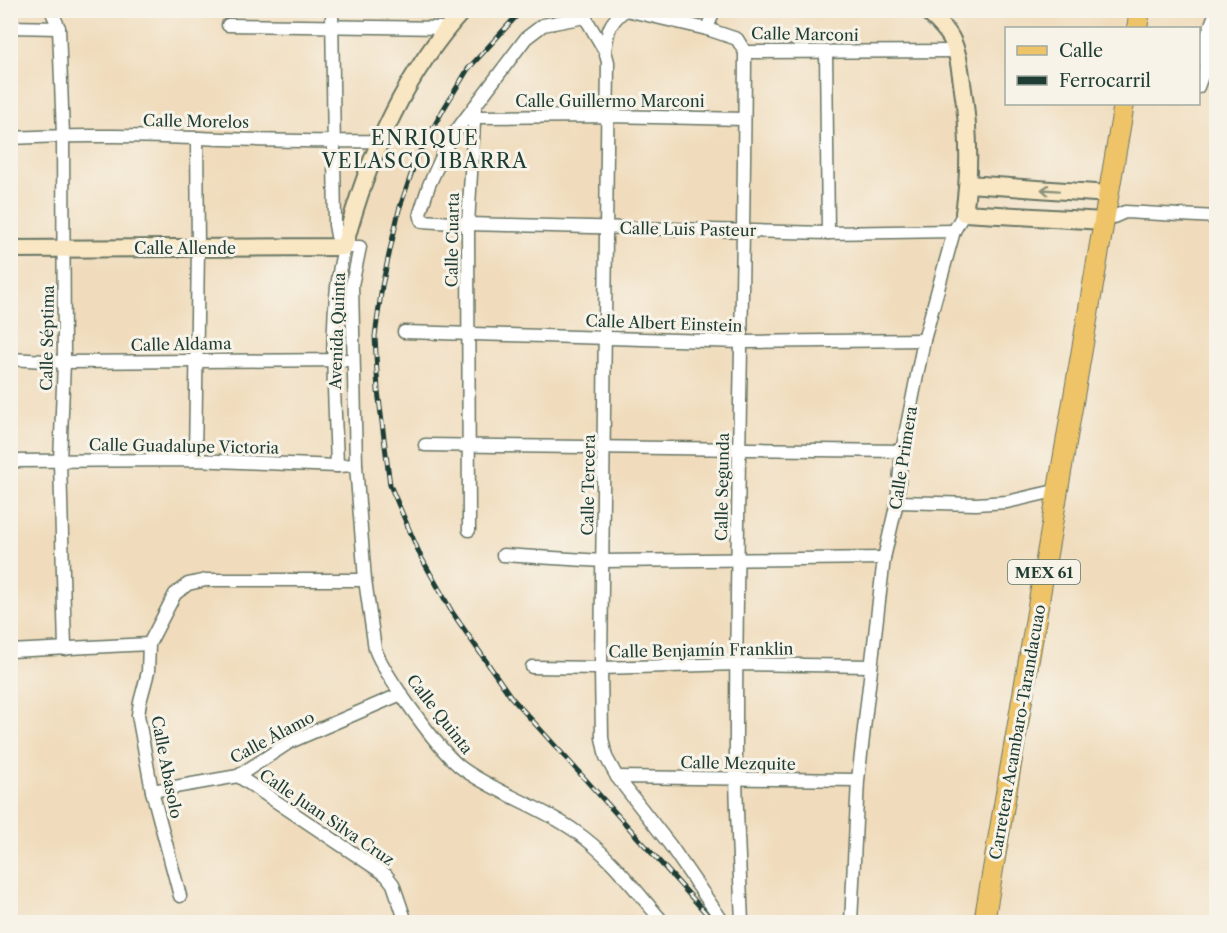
<svg xmlns="http://www.w3.org/2000/svg" width="1227" height="933" font-family="'Libre Caslon Text',serif">
  <style>
    .lines { fill: none; stroke-linecap: round; stroke-linejoin: round }
    .street-casing { stroke: #687564; stroke-width: 15 }
    .secondary-casing { stroke: #687564; stroke-width: 20 }
    .primary-casing { stroke: #687564; stroke-width: 22 }
    .street { stroke: #fff; stroke-width: 12 }
    .secondary { stroke: #f9e7c3; stroke-width: 16 }
    .primary { stroke: #efc469; stroke-width: 20 }
    .rail-casing { stroke: #1f3d34; stroke-width: 5 }
    .rail { stroke: #f7f3e8; stroke-width: 3; stroke-dasharray: 9; stroke-linecap: butt }
    .oneway { stroke: #8c927c }
    .labels { text-anchor: middle; dominant-baseline: central; stroke-width: 6; stroke-linejoin: round; paint-order: stroke }
    .shield { fill: #f7f3e8; stroke: #60746a; stroke-width: 1.5 }
    .shield-label { font-size: 15px; font-weight: bold; fill: #1f3d34 }
    .street-label { font-size: 16px; fill: #1f3d34; stroke: #f7f3e8 }
    .quarter-label { font-size: 20px; letter-spacing: 1.5px; fill: #1f3d34; stroke: #f7f3e8 }
  </style>
  <rect width="100%" height="100%" fill="#f7f3e8"/>
  <filter id="ink" filterUnits="userSpaceOnUse"><feTurbulence type="fractalNoise" baseFrequency=".0167" numOctaves="2"/><feDisplacementMap in="SourceGraphic" scale="12" xChannelSelector="R" yChannelSelector="G"/><feConvolveMatrix kernelMatrix="1 2 1 2 8 2 1 2 1" color-interpolation-filters="sRGB"/></filter>
  <filter id="wash" filterUnits="userSpaceOnUse"><feTurbulence type="fractalNoise" baseFrequency=".008" numOctaves="4" result="noise"/><feDisplacementMap in="SourceGraphic" scale="24" xChannelSelector="R" yChannelSelector="G"/><feGaussianBlur stdDeviation="1.35" result="paint"/><feColorMatrix in="noise" values="0 0 0 0 0 0 0 0 0 0 0 0 0 0 0 0 0 1.4 0 .05"/><feComposite in="paint" operator="in"/></filter>
  <g filter="url(#wash)">
    <rect width="100%" height="100%" fill="#f0dcbc"/>
  </g>
  <g filter="url(#ink)">
    <g class="lines">
      <g class="street-casing">
        <g id="street">
          <path d="M51,10L59,28L63,135L64,362L60,461L65,649"/>
          <path d="M332,10L335,225L337,236L344,247"/>
          <path d="M585,10V17L543,25L526,38L450,139L429,185L420,213L422,221L468,224L828,233L954,231"/>
          <path d="M626,10L707,29L737,39L745,52"/>
          <path d="M585,17L605,51L608,62L601,668L602,738L606,757L617,777L670,845L723,922"/>
          <path d="M228,25L447,28"/>
          <path d="M10,27L59,28"/>
          <path d="M707,29L714,10"/>
          <path d="M605,51C608,30 608,24 625,10"/>
          <path d="M745,52L956,51"/>
          <path d="M826,52L828,233"/>
          <path d="M1198,59L1216,12"/>
          <path d="M1198,87L1216,37"/>
          <path d="M474,117L608,116L744,119"/>
          <path d="M10,138C134,131 257,144 380,141"/>
          <path d="M1104,221L1125,212L1216,217"/>
          <path d="M344,247H360L352,285L356,465L365,580L375,649C384,674 441,754 463,769C498,794 540,806 575,831C610,855 635,890 663,922"/>
          <path d="M404,332L742,342L924,340"/>
          <path d="M10,359L64,362L353,360"/>
          <path d="M425,445L902,451"/>
          <path d="M195,460L198,247L197,138"/>
          <path d="M10,461L195,460L337,466L356,465"/>
          <path d="M337,466C335,394 327,318 344,247"/>
          <path d="M897,502L976,504L1007,502L1059,490"/>
          <path d="M469,530L468,224L475,106"/>
          <path d="M503,555L603,561L884,558"/>
          <path d="M10,651L149,644"/>
          <path d="M532,667L601,668L737,664L871,666"/>
          <path d="M238,776L386,875L393,884L406,922"/>
          <path d="M617,777L858,780"/>
          <path d="M152,791L238,776L290,742L401,694"/>
          <path d="M180,896L152,791L138,715L140,702L148,672L149,644L175,594L188,584L206,580H365"/>
          <path d="M742,922C740,874 737,826 736,777C735,536 744,294 745,52"/>
          <path d="M851,922L858,780L884,558L897,502L902,451L924,340L954,231L964,213"/>
        </g>
      </g>
      <g class="secondary-casing">
        <g id="secondary">
          <path d="M926,10C935,19 945,27 951,38C958,52 960,68 962,83C969,127 971,169 964,213L1104,221"/>
          <path d="M968,184L1109,194"/>
          <path d="M10,249L344,247C366,163 403,76 463,10"/>
        </g>
      </g>
      <g class="primary-casing">
        <g id="primary">
          <path d="M1137,28L1140,10"/>
          <path d="M984,922L1124,104"/>
        </g>
      </g>
      <use href="#street" class="street"/>
      <use href="#secondary" class="secondary"/>
      <use href="#primary" class="primary"/>
      <g class="rail-casing">
        <path id="rail" d="M522,10L468,69L443,110L417,157L399,210L382,286L375,336L378,391L390,485L421,557L452,612L511,697L714,922"/>
      </g>
      <use href="#rail" class="rail"/>
    </g>
    <defs><path id="oneway-shaft" d="M-6 0H5M1.5-3L5.5 0L1.5 3" fill="none" stroke-width="1.6" stroke-linecap="round" stroke-linejoin="round" transform="scale(1.5)"/></defs>
    <use class="oneway" href="#oneway-shaft" transform="translate(1050 190) rotate(-176)"/>
  </g>
  <g class="labels">
    <rect class="shield" x="1008" y="560" width="72" height="24" rx="4.5"/>
    <g class="shield-label">
      <text x="1044" y="572">MEX 61</text>
    </g>
    <g class="street-label">
      <text transform="translate(805 34) rotate(1)">Calle Marconi</text>
      <text x="610" y="101">Calle Guillermo Marconi</text>
      <text transform="translate(196 121) rotate(1)">Calle Morelos</text>
      <text transform="translate(688 229) rotate(1)">Calle Luis Pasteur</text>
      <text transform="translate(452 240) rotate(-89)">Calle Cuarta</text>
      <text x="185" y="248">Calle Allende</text>
      <text transform="translate(664 323) rotate(2)">Calle Albert Einstein</text>
      <text transform="translate(337 331) rotate(-88)">Avenida Quinta</text>
      <text transform="translate(47 338) rotate(-89)">Calle Séptima</text>
      <text transform="translate(181 344) rotate(-1)">Calle Aldama</text>
      <text transform="translate(184 446) rotate(1)">Calle Guadalupe Victoria</text>
      <text transform="translate(903 458) rotate(-81)">Calle Primera</text>
      <text transform="translate(588 485) rotate(-89)">Calle Tercera</text>
      <text transform="translate(722 487) rotate(-89)">Calle Segunda</text>
      <text transform="translate(701 650) rotate(-1)">Calle Benjamín Franklin</text>
      <text transform="translate(440 714) rotate(52)">Calle Quinta</text>
      <text transform="translate(1017 732) rotate(-80)">Carretera Acambaro-Tarandacuao</text>
      <text transform="translate(272 737) rotate(-28)">Calle Álamo</text>
      <text transform="translate(738 763) rotate(1)">Calle Mezquite</text>
      <text transform="translate(167 767) rotate(79)">Calle Abasolo</text>
      <text transform="translate(327 817) rotate(34)">Calle Juan Silva Cruz</text>
    </g>
    <g class="quarter-label">
      <text x="425" y="138">ENRIQUE<tspan x="425" dy="23">VELASCO IBARRA</tspan></text>
    </g>
  </g>
  <rect width="1227" height="933" fill="none" stroke="#f7f3e8" stroke-width="36"/>
  <rect x="1005" y="27" width="195" height="78" fill="#f7f3e8" stroke="#a1aaa0" stroke-width="1.5"/>
  <rect x="1017" y="46" width="30" height="9" fill="#efc469" stroke="#a1aaa0" stroke-width="1.5"/>
  <text x="1059" y="57" font-size="18" fill="#1f3d34">Calle</text>
  <rect x="1017" y="76" width="30" height="9" fill="#1f3d34" stroke="#a1aaa0" stroke-width="1.5"/>
  <text x="1059" y="87" font-size="18" fill="#1f3d34">Ferrocarril</text>
</svg>
